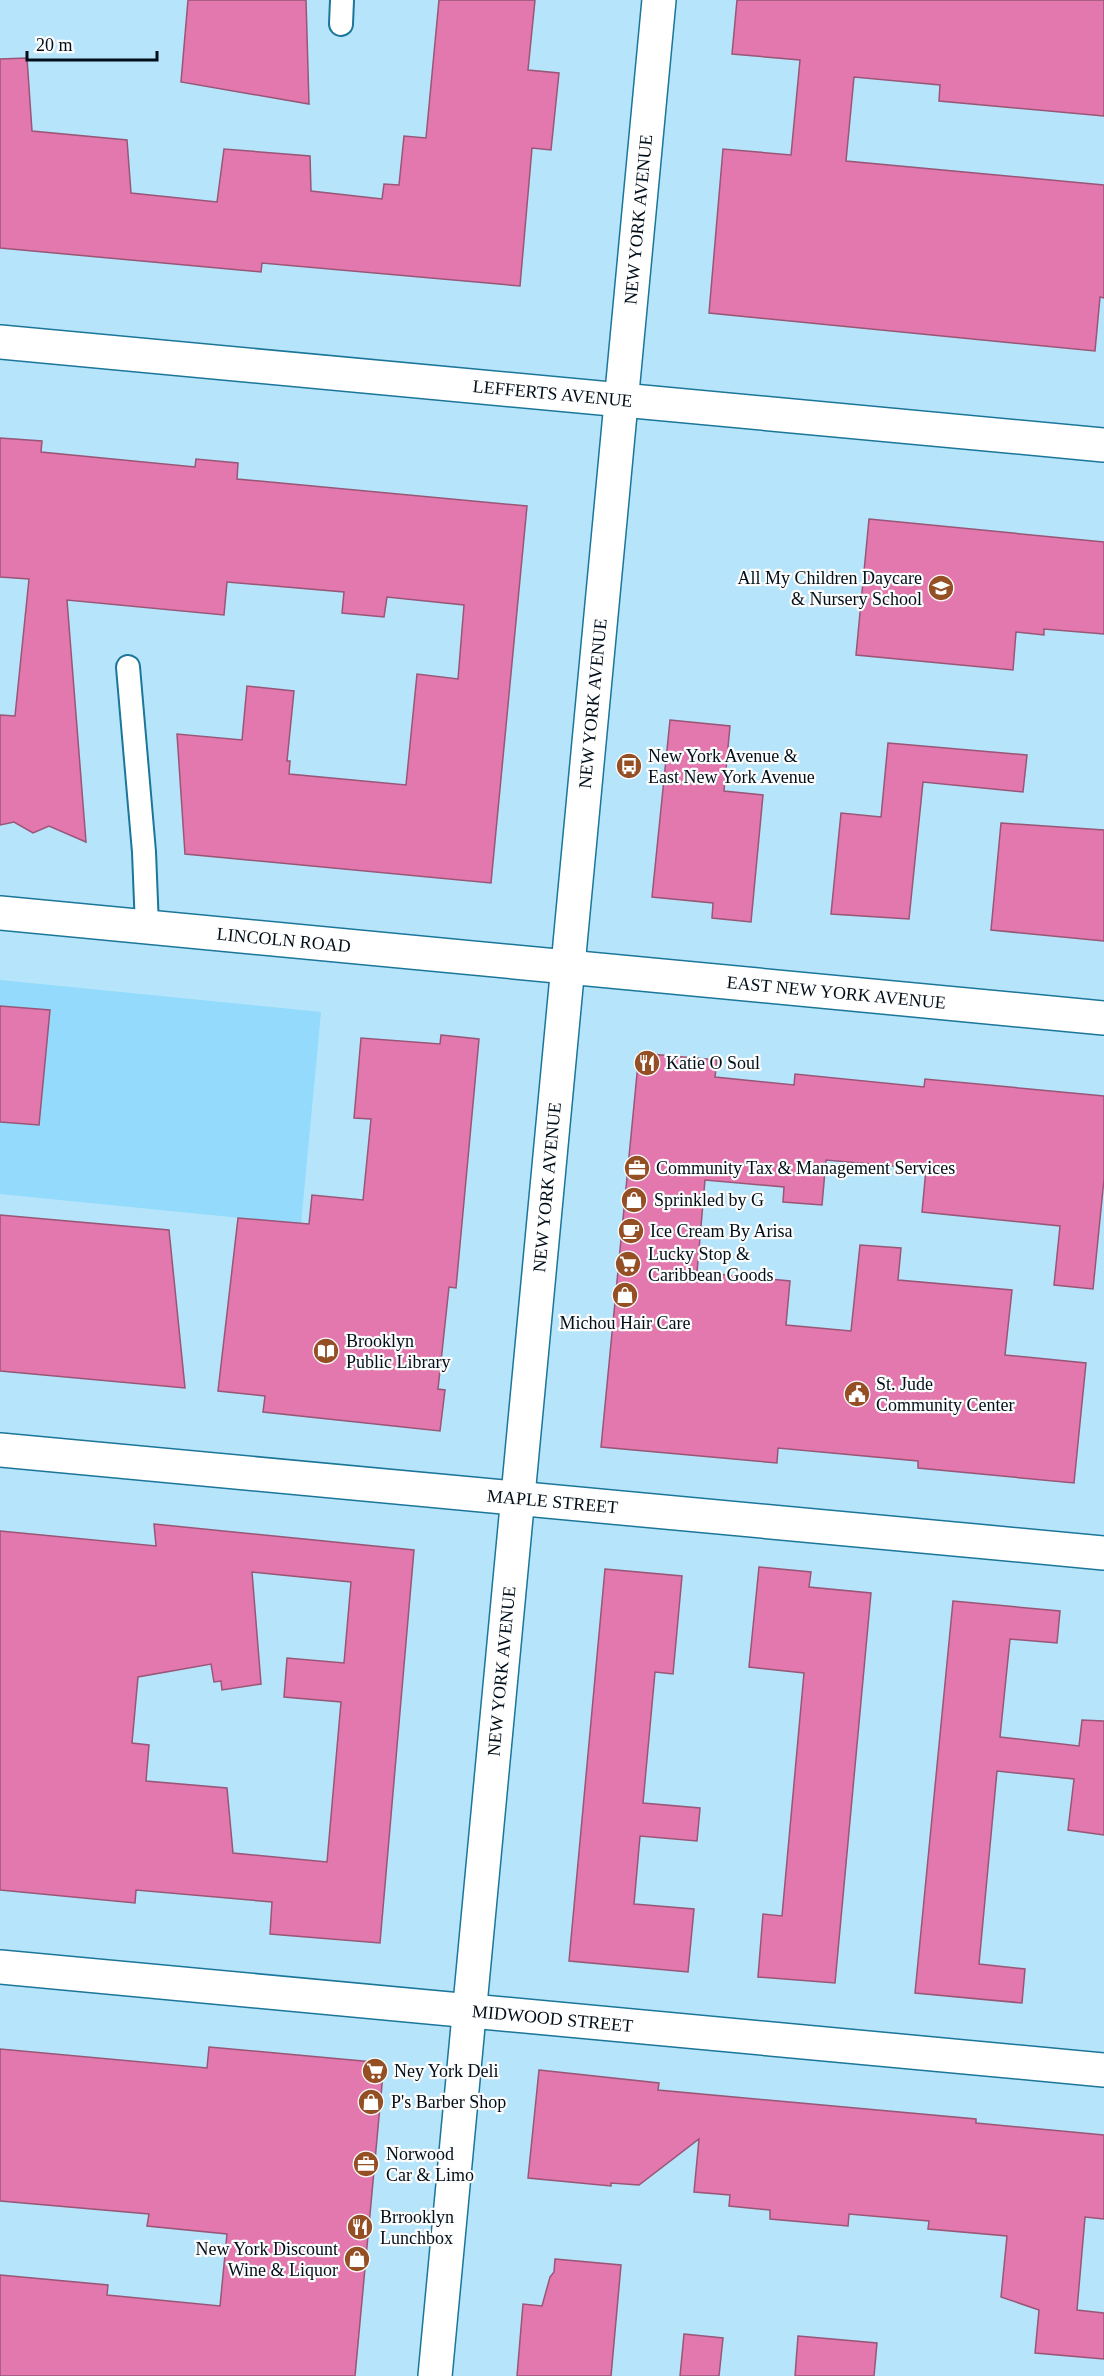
<svg xmlns="http://www.w3.org/2000/svg" width="1104" height="2376" font-family="'Times New Roman',serif">
  <style>
    .built { fill: #93dafd }
    .building { fill: #e278ad; stroke: #995677; stroke-width: 1.5; fill-rule: evenodd }
    .lines { fill: none; stroke-linecap: round; stroke-linejoin: round }
    .service-casing { stroke: #1b7699; stroke-width: 26 }
    .minor-casing { stroke: #1b7699; stroke-width: 36 }
    .service { stroke: #fff; stroke-width: 22 }
    .minor { stroke: #fff; stroke-width: 33 }
    .labels { text-anchor: middle; dominant-baseline: central; stroke-width: 4.5; stroke-linejoin: round; paint-order: stroke }
    .street-label { font-size: 18px; fill: #000e19; stroke: #fcfcfc }
    .poi-label { font-size: 18px; fill: #000e19; stroke: #fcfcfc; text-anchor: start }
  </style>
  <rect width="100%" height="100%" fill="#b5e4fb"/>
  <path class="built" d="M0,980L321,1012L301,1224L0,1194Z"/>
  <g class="building">
    <path d="M188,0H306L309,104L181,82Z"/>
    <path d="M439,0H535L528,70L559,73L551,150L532,148L520,286L262,263L261,272L0,248V59L27,58L32,131L127,140L131,193L217,202L224,149L310,156L311,191L382,199L384,184L399,185L404,136L426,138Z"/>
    <path d="M737,0H1104V116L939,101L940,85L854,77L846,161L1104,185V298L1100,297L1095,351L709,313L723,149L791,155L800,60L732,54Z"/>
    <path d="M0,438L42,441L41,452L195,467L196,459L238,463L237,479L527,506L491,883L185,854L177,734L242,740L247,686L294,691L287,761H290L289,774L406,785L417,674L458,679L464,605L387,597L384,617L342,613L344,592L227,582L224,615L67,600L86,842L49,826L33,833L14,822L0,825V715L15,716L29,579L0,577Z"/>
    <path d="M869,519L1104,542V634L1044,629V635L1016,632L1013,670L856,655Z"/>
    <path d="M670,720L730,726L724,791L763,795L751,922L712,918L713,903L652,897Z"/>
    <path d="M888,743L1027,755L1023,792L923,782L909,919L831,914L841,813L881,817Z"/>
    <path d="M1001,823L1104,830V941L991,930Z"/>
    <path d="M0,1006L50,1010L39,1125L0,1122Z"/>
    <path d="M441,1035L479,1039L456,1288L449,1287L438,1389L445,1390L440,1431L263,1412L265,1396L218,1391L238,1218L309,1224L312,1195L363,1200L371,1119L354,1118L361,1038L440,1044Z"/>
    <path d="M639,1053L717,1060L715,1077L794,1085L795,1074L924,1087L925,1079L1104,1096V1179L1093,1289L1054,1285L1060,1226L922,1212L926,1169L826,1160L822,1205L783,1202L784,1187L705,1180L697,1272L790,1281L786,1325L851,1331L860,1245L901,1248L898,1280L1012,1290L1005,1355L1086,1363L1074,1483L918,1468V1461L778,1448L777,1463L601,1447Z"/>
    <path d="M0,1215L169,1230L185,1388L0,1371Z"/>
    <path d="M154,1524L414,1550L380,1943L270,1934L272,1902L136,1890L135,1903L0,1890V1531L156,1546ZM252,1572L351,1582L344,1663L287,1658L284,1697L341,1702L327,1862L233,1853L227,1788L146,1781L149,1745L132,1743L138,1677L211,1664L214,1682L221,1681L222,1690L261,1684Z"/>
    <path d="M759,1567L811,1572L809,1587L871,1593L835,1983L758,1977L763,1914L782,1916L804,1673L749,1667Z"/>
    <path d="M605,1569L682,1576L673,1674L655,1672L643,1803L700,1808L697,1841L640,1836L634,1904L694,1909L688,1972L569,1961Z"/>
    <path d="M953,1601L1060,1611L1057,1643L1010,1639L1000,1737L1079,1746L1082,1720L1104,1721V1835L1068,1830L1074,1779L997,1771L979,1964L1025,1969L1022,2003L915,1993Z"/>
    <path d="M209,2047L384,2063L355,2376H0V2275L108,2285L107,2295L220,2306L227,2234L147,2226L149,2214L0,2201V2049L207,2068Z"/>
    <path d="M539,2070L659,2083L658,2090L976,2119V2123L1104,2135V2219L1085,2217L1077,2310L1104,2313V2359L1035,2353L1039,2310L1001,2297L1007,2236L928,2229L929,2221L849,2214L848,2226L770,2219V2210L729,2206L730,2195L694,2192L699,2139L639,2185L611,2183V2186L528,2178Z"/>
    <path d="M555,2259L621,2265L611,2376H517L523,2304L542,2306L550,2277L554,2272Z"/>
    <path d="M684,2334L723,2338L719,2376H680Z"/>
    <path d="M798,2336L877,2343L874,2376H795Z"/>
  </g>
  <g class="lines">
    <g class="service-casing">
      <g id="service">
        <path d="M341,24L342,0"/>
        <path d="M128,667L144,852L147,927"/>
      </g>
    </g>
    <g class="minor-casing">
      <g id="minor">
        <path id="s1" d="M0,342L1104,445"/>
        <path id="s2" d="M0,913L1104,1018"/>
        <path id="s3" d="M0,1450L1104,1553"/>
        <path id="s4" d="M0,1967L1104,2070"/>
        <path id="s5" d="M435,2376L659,0"/>
      </g>
    </g>
    <use href="#service" class="service"/>
    <use href="#minor" class="minor"/>
  </g>
  <defs>
    <g id="school-disc" transform="scale(1.35)"><circle r="9.5" fill="#944f24" stroke="#fcfcfc"/><path d="M0-5L7-2L0 1L-7-2ZM-4 1L0 2.5L4 1V4Q0 6-4 4Z" fill="#fff"/></g>
    <g id="bus-disc" transform="scale(1.35)"><circle r="9.5" fill="#944f24" stroke="#fcfcfc"/><path d="M-5-6H5V4H4V6H2V4H-2V6H-4V4H-5ZM-3.5-4V0h7V-4ZM-3.5 1.2v1.5H-2V1.2ZM2 1.2v1.5H3.5V1.2Z" fill="#fff"/></g>
    <g id="restaurant-disc" transform="scale(1.35)"><circle r="9.5" fill="#944f24" stroke="#fcfcfc"/><path d="M-5-6h1v4h1v-4h1v4h1v-4h1v5L-1.5 .5V6h-2V.5L-5-1ZM5-6V6H3V1.5H1.5Q1.5-4 5-6Z" fill="#fff"/></g>
    <g id="office-disc" transform="scale(1.35)"><circle r="9.5" fill="#944f24" stroke="#fcfcfc"/><path d="M-6-3h4V-5.5h4V-3h4V5H-6ZM-1-4.5V-3h2v-1.5ZM-6 0V1H6V0Z" fill="#fff"/></g>
    <g id="shop-disc" transform="scale(1.35)"><circle r="9.5" fill="#944f24" stroke="#fcfcfc"/><path d="M-5-2.5h2.3a2.7 3.5 0 0 1 5.4 0H5L5.5 6h-11ZM-1.5-2.5h3a1.5 2.3 0 0 0-3 0Z" fill="#fff"/></g>
    <g id="cafe-disc" transform="scale(1.35)"><circle r="9.5" fill="#944f24" stroke="#fcfcfc"/><path d="M-5.5-4.5H6V0H3Q3 3.5 0 3.5H-2.5Q-5.5 3.5-5.5 0ZM3-3.2v2h1.7v-2ZM-6 4.5H4V6H-6Z" fill="#fff"/></g>
    <g id="supermarket-disc" transform="scale(1.35)"><circle r="9.5" fill="#944f24" stroke="#fcfcfc"/><path d="M-6-5.5h2.5l.6 2H6L4.5 2H-2.5L-4.4-4H-6ZM-1.5 3.2a1.3 1.3 0 1 0 .1 0ZM3 3.2a1.3 1.3 0 1 0 .1 0Z" fill="#fff"/></g>
    <g id="library-disc" transform="scale(1.35)"><circle r="9.5" fill="#944f24" stroke="#fcfcfc"/><path d="M-6-4Q-3-5.5-.7-3.5V5Q-3 3-6 4ZM6-4Q3-5.5 .7-3.5V5Q3 3 6 4Z" fill="#fff"/></g>
    <g id="civic-disc" transform="scale(1.35)"><circle r="9.5" fill="#944f24" stroke="#fcfcfc"/><path d="M-.6-6.5H3V-4.5H.6V-3L4-1V1h2V6H-6V1h2V-1L-.6-3ZM-1.2 2.5V6h2.4V2.5Z" fill="#fff"/></g>
  </defs>
  <g fill-rule="evenodd">
    <use href="#school-disc" x="941" y="588"/>
    <use href="#bus-disc" x="629" y="766"/>
    <use href="#restaurant-disc" x="647" y="1063"/>
    <use href="#office-disc" x="637" y="1168"/>
    <use href="#shop-disc" x="634" y="1200"/>
    <use href="#cafe-disc" x="631" y="1231"/>
    <use href="#supermarket-disc" x="628" y="1264"/>
    <use href="#shop-disc" x="625" y="1295"/>
    <use href="#library-disc" x="326" y="1351"/>
    <use href="#civic-disc" x="857" y="1394"/>
    <use href="#supermarket-disc" x="375" y="2071"/>
    <use href="#shop-disc" x="371" y="2102"/>
    <use href="#office-disc" x="366" y="2164"/>
    <use href="#restaurant-disc" x="360" y="2227"/>
    <use href="#shop-disc" x="357" y="2259"/>
  </g>
  <g class="labels">
    <g class="street-label">
      <text stroke="none"><textPath href="#s5" startOffset="2166">NEW YORK AVENUE</textPath></text>
      <text stroke="none"><textPath href="#s1" startOffset="555">LEFFERTS AVENUE</textPath></text>
      <text stroke="none"><textPath href="#s5" startOffset="1680">NEW YORK AVENUE</textPath></text>
      <text stroke="none"><textPath href="#s2" startOffset="285">LINCOLN ROAD</textPath></text>
      <text stroke="none"><textPath href="#s2" startOffset="840">EAST NEW YORK AVENUE</textPath></text>
      <text stroke="none"><textPath href="#s5" startOffset="1194">NEW YORK AVENUE</textPath></text>
      <text stroke="none"><textPath href="#s3" startOffset="555">MAPLE STREET</textPath></text>
      <text stroke="none"><textPath href="#s5" startOffset="708">NEW YORK AVENUE</textPath></text>
      <text stroke="none"><textPath href="#s4" startOffset="555">MIDWOOD STREET</textPath></text>
    </g>
    <g class="poi-label">
      <text x="922" y="578" text-anchor="end">All My Children Daycare<tspan x="922" dy="21">&amp; Nursery School</tspan></text>
      <text x="648" y="756">New York Avenue &amp;<tspan x="648" dy="21">East New York Avenue</tspan></text>
      <text x="666" y="1063">Katie O Soul</text>
      <text x="656" y="1168">Community Tax &amp; Management Services</text>
      <text x="654" y="1200">Sprinkled by G</text>
      <text x="650" y="1231">Ice Cream By Arisa</text>
      <text x="648" y="1254">Lucky Stop &amp;<tspan x="648" dy="21">Caribbean Goods</tspan></text>
      <text x="625" y="1323" text-anchor="middle">Michou Hair Care</text>
      <text x="346" y="1341">Brooklyn<tspan x="346" dy="21">Public Library</tspan></text>
      <text x="876" y="1384">St. Jude<tspan x="876" dy="21">Community Center</tspan></text>
      <text x="394" y="2071">Ney York Deli</text>
      <text x="391" y="2102">P's Barber Shop</text>
      <text x="386" y="2154">Norwood<tspan x="386" dy="21">Car &amp; Limo</tspan></text>
      <text x="380" y="2217">Brrooklyn<tspan x="380" dy="21">Lunchbox</tspan></text>
      <text x="338" y="2249" text-anchor="end">New York Discount<tspan x="338" dy="21">Wine &amp; Liquor</tspan></text>
    </g>
  </g>
  <path d="M27 51v9h130v-9" fill="none" stroke="#000e19" stroke-width="3"/>
  <text x="36" y="51" font-size="18" fill="#000e19" stroke="#fcfcfc" stroke-width="4.5" paint-order="stroke">20 m</text>
</svg>
